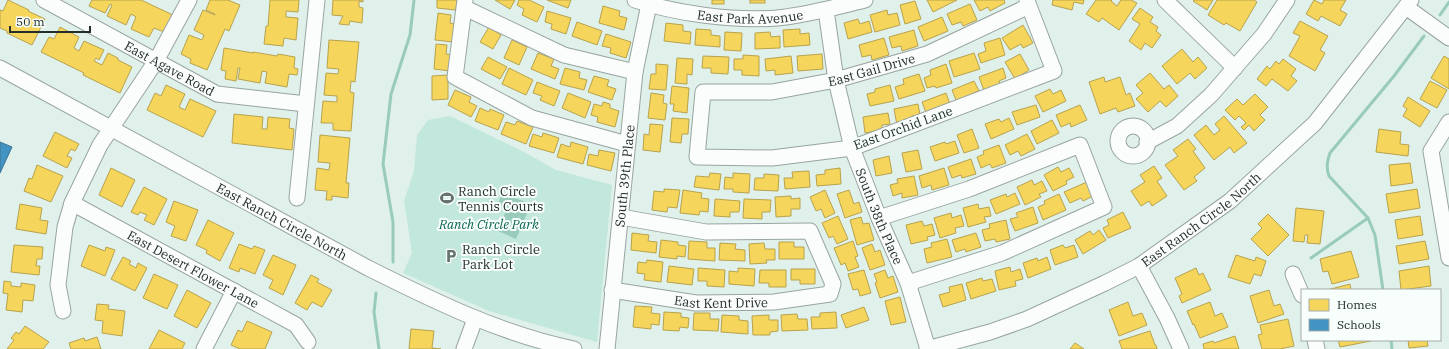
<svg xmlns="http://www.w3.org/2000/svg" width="1449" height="349" font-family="'IBM Plex Serif',serif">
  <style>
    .green { fill: #c2e7dc }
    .water { fill: #98cbbc }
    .homes { fill: #f6d55c; stroke: #b7a34d }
    .schools { fill: #4393c3; stroke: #397595 }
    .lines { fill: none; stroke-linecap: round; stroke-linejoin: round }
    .stream { stroke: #98cbbc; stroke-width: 3 }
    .minor-casing { stroke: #98a4a0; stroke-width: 17 }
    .minor { stroke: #fafdfc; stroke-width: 15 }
    .labels { text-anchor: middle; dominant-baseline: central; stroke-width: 4; stroke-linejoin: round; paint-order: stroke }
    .street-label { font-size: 13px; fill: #232e2a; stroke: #f8fefc }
    .poi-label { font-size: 13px; fill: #232e2a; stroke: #f8fefc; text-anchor: start }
    .park-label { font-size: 13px; font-style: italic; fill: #096352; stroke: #f8fefc }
  </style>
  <rect width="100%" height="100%" fill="#e0f0eb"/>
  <path class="green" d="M450,116L526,153L556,170L612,185L597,342L489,311L403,273L412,253L404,201L414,171L417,135L428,120Z"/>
  <path class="water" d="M502,193L531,204L516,239L498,231L507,208L498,204Z"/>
  <g class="homes">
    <path d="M8,0L29,10L28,11L45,19L32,45L7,33V31L0,28V10L3,11Z"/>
    <path d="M92,0H141L173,15L164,32L154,28L149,37L131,29L136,17L131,14L126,25L107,16L112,5L110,4L105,13L89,6Z"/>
    <path d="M210,0H228L240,5L229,31L225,29L207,70L190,63L191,59L181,54L189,35L202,40L204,35L194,30L203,10L215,15V14L206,10Z"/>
    <path d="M270,0H299L298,12L286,11V17L298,18L296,40L284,38L283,46L264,44L266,26H268Z"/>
    <path d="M333,0H363V2L359,1V7L363,8L362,23L350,21L349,25L339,24L343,16L332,15Z"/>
    <path d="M437,0H457L456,10L437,8Z"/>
    <path d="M495,0H515L510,9Z"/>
    <path d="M519,0H529L544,7L537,22L522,15L524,9L517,5Z"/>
    <path d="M547,0H571L568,8Z"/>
    <rect x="712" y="0" width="12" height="4"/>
    <rect x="750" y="0" width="15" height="3"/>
    <path d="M927,0H957L933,12Z"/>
    <path d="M974,0H1004L1005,3L990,11L988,7L980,11Z"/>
    <path d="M1053,0H1084L1083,4L1074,2L1072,10L1052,5Z"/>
    <path d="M1096,0H1112L1111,1L1117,6L1121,0H1131L1137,3L1119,30L1102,18L1099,22L1086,14Z"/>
    <path d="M1194,0H1213L1207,10L1193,1Z"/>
    <path d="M1217,0H1254L1257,2L1240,31L1226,23L1224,25L1208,15Z"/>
    <path d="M1314,0L1322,4L1324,0H1346L1340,10L1347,14L1340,26L1321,16L1318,21L1306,14Z"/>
    <path d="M915,1L921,19L905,24L900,5Z"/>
    <path d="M970,4L977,20L963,26L961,22L952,25L947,14Z"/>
    <path d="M603,6L620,11L619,16L627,18L624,30L599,23Z"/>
    <path d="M1140,8L1153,17L1150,22L1158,27L1156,31L1161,35L1152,48L1145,43L1141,50L1129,41L1140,24L1132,19Z"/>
    <path d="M887,10L888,15L897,13L900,25L875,32L870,15Z"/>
    <path d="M547,11L571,18L566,34L551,29L552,24L545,22Z"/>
    <path d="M438,13L451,15L450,23L455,24L453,42L435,40Z"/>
    <path d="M942,17L948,31L924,41L918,27Z"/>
    <path d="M858,19L860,24L869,21L872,32L848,39L844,23Z"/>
    <path d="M1300,21L1328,36L1320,50L1325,53L1315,71L1289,56L1300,36L1293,33Z"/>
    <path d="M577,22L602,31L597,45L572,36Z"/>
    <path d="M666,23L683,25V31L691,32L690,44L664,41Z"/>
    <path d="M1023,25L1033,43L1023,48L1021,44L1010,50L1002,38Z"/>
    <path d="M60,27L79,37L74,48L79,51L84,41L104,50L99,60L96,58L94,61L102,65L108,53L118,58V60L132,67L120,93L83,75L84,73L41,52L49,37L54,39Z"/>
    <path d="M489,27L501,35L493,49L480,42Z"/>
    <path d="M696,29L711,30V35L720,36V47L695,45Z"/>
    <path d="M800,29V34L809,33L810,45L784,47L783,30Z"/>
    <path d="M914,30L918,46L902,51L901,46L892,48L889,37Z"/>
    <path d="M725,32L742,33L741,51L724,50Z"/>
    <path d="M770,32L771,37L780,36V48L755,49V33Z"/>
    <path d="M606,34L631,42L626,58L610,53L611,48L602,46Z"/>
    <path d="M884,38L889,55L872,60L871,55L862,57L859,45Z"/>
    <path d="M1000,38L1005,55L981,63L978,54L986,51L984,43Z"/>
    <path d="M329,40L359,42L355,82L351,81L350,92L354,93L351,131L333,130V123H321L323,101L337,102V96L324,95L326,73L338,74L339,69L327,68Z"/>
    <path d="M512,40L527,47L519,65L504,58Z"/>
    <path d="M436,44L447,45L446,54L452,55L450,71L434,69Z"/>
    <path d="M224,48L253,53V52L277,56L278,54L295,57L294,68L298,69L297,75L289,74L287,87L265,83L267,72L262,71L260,83L238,79L240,68H238L236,81L225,79L226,71L221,70Z"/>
    <path d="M1182,49L1193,62L1198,57L1207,68L1195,79L1190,73L1177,84L1162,66Z"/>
    <path d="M538,53L554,59L551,66L559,69L555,79L531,69Z"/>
    <path d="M974,53L980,69L954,77L949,61Z"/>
    <path d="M822,54L823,69L798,71L797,56Z"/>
    <path d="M1020,54L1029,70L1015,79L1005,62Z"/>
    <path d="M743,55L759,56V76L742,75V70H734V59H743Z"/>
    <path d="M703,56L729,57L728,74L711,73V68H702Z"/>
    <path d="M791,56L793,73L775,75V70L766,71L765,59Z"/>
    <path d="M1444,56L1449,59V89L1431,78Z"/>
    <path d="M488,57L507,67L500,79L481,69Z"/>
    <path d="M677,58L693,59L692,75L687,74V84L675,83Z"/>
    <path d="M1283,59L1296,69L1291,76L1297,81L1288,91L1272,79L1266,86L1257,79L1267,66L1270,69L1276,61L1279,64Z"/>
    <path d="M656,64L668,65L666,90L649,89L651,74H656Z"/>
    <path d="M946,64L952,83L936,88L935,86L927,88L924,78L931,75L930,70Z"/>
    <path d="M509,68L533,80L526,95L502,84Z"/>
    <path d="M565,68L580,72L579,78L587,80L584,90L560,84Z"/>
    <path d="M1003,68L1006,78L999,81L1001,87L985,93L979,77Z"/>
    <path d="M1150,73L1164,89L1169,85L1178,96L1166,107L1160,101L1148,112L1136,99L1143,93L1136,85Z"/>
    <path d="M919,74L925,91L899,99L895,87L904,84L903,79Z"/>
    <path d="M448,75V99L432,100V76Z"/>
    <path d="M594,76L609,80L607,86L616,89L612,100L588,92Z"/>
    <path d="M1104,77L1105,82L1120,77L1126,95L1130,93L1135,106L1118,112L1116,108L1100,114L1089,82Z"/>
    <path d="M974,81L979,91L971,94L973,99L958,105L952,90Z"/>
    <path d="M1430,81L1447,90L1437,108L1420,99Z"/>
    <path d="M537,82L560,91L554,106L540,100L542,96L533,93Z"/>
    <path d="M166,85L185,94L179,107L185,110L190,99L216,111L203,137L147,110L155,93L161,96Z"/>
    <path d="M890,85L894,101L870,106L867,94L875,92V89Z"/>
    <path d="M672,86L689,88L687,113L673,111L674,104H670Z"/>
    <path d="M1050,89L1053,94L1061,90L1066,101L1043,112L1035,96Z"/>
    <path d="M455,90L471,97L469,102L477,106L471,117L448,105Z"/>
    <path d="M568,93L591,102L585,118L562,108Z"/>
    <path d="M651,93L664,95L663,103L667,104L665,120L648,118Z"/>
    <path d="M946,93L950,104L928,118L922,102Z"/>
    <path d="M1255,94L1268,107L1260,115L1265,120L1254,131L1249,125L1244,130L1241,127L1246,123L1239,116L1235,120L1225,110L1237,99L1243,105Z"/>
    <path d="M1408,97L1430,111L1420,127L1403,116L1407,109L1403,106Z"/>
    <path d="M603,102L610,104V108L619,111L615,127L597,122L598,117L591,115L594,104L602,106Z"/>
    <path d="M918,104L920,115L912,116L913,122L897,125L894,109Z"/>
    <path d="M1036,105L1040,117L1017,125L1012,112Z"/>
    <path d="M1080,105L1087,120L1071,127L1070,123L1061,127L1056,115Z"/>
    <path d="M480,108L489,112L490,109L504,115L498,130L475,121Z"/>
    <path d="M888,113L890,124L882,125V130L865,133L863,117Z"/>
    <path d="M234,114L263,117L262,129H267L268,117L290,119L289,128L294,129L292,150L232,143Z"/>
    <path d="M1224,116L1247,143L1234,153L1230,147L1214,160L1194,135L1206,125L1214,135L1220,130L1215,124Z"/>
    <path d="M672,118L689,119L688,134H682L681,143L670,142Z"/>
    <path d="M1009,118L1014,129L991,139L985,124L999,119L1001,122Z"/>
    <path d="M1052,120L1059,133L1037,144L1031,131Z"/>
    <path d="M517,121L533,127L526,144L501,134L506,122L515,125Z"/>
    <path d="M650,124L663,125L660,152L643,150L644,134L649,135Z"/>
    <path d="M972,129L979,148L964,153L957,135Z"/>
    <path d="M1379,129L1401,132L1400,144L1409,145L1408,156L1376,152Z"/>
    <path d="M55,132L79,144L75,151L71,149L67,156L72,158L67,168L43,156Z"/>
    <path d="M543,133L559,138L554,153L529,146L533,134L542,137Z"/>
    <path d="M1027,134L1035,149L1021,156L1018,151L1010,155L1005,145Z"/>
    <path d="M320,135L350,138L346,183H349L348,198L332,196V200H326L327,191L315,190L317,168L329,170L330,163L318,162Z"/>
    <path d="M1188,139L1196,149L1193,151L1205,168L1194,177L1197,181L1184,190L1165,165L1178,156L1173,150Z"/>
    <path d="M955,141L959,153L935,161L930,147L945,142L946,144Z"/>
    <path d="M571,142L588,147L583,164L557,157L561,144L570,147Z"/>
    <path d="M999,145L1006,163L992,168L990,164L981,168L977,157L984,154L983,151Z"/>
    <path d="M599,150L615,153L611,171L587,165L589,154L598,156Z"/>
    <path d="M918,150L922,169L906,172L902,153Z"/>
    <path d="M889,156L892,173L876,176L873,160Z"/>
    <path d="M971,159L976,174L962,178L961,175L952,178L948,167Z"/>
    <path d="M1410,163L1413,183L1391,186L1389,165Z"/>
    <path d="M37,165L63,176L51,202L24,191L29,178L32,179Z"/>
    <path d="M1154,166L1162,178L1157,181L1167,196L1152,206L1149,201L1141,206L1131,191L1145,182L1140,175Z"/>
    <path d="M1058,167L1061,172L1069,168L1074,177L1066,181L1067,184L1053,191L1044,175Z"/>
    <path d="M111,168L135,180L122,207L99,195Z"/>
    <path d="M840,168L841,184L817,186L816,175L825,174V170Z"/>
    <path d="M944,168L949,185L932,190L931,185L922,188L919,176Z"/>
    <path d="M809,171L810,187L785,189L784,178H793L792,172Z"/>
    <path d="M710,173L721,174L719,190L694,187L696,176L709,177Z"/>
    <path d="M733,173L750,174L749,193L733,192V189H724L725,177L733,178Z"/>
    <path d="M764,174L779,175L778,191L754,190L755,178H764Z"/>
    <path d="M914,176L918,195L902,198V193L893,196L890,185L898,183L897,179Z"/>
    <path d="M1032,180L1034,185L1042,181L1047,191L1039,194L1041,197L1025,205L1017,187Z"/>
    <path d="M1087,182L1093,196L1083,201L1081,198L1070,203L1064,192Z"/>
    <path d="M144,187L167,199L154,225L144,220L147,215L140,212L138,215L131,212Z"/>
    <path d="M664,189L680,190L677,208L668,207L667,212L652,210L654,191L664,192Z"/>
    <path d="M1417,189L1420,208L1389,213L1386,194Z"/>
    <path d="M683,190L702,193L701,198L709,199L708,212L700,211L699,215L680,213Z"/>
    <path d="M825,190L835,213L825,218L821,209L816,211L810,197Z"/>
    <path d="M849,190L854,204L859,202L862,212L845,218L837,194Z"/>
    <path d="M1015,193L1020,204L996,214L990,200L1006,194L1007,197Z"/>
    <path d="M1059,194L1066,210L1043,220L1038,207L1045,204L1044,201Z"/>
    <path d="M791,196V199L800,198V209H791V216L776,217L775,197Z"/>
    <path d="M715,199L740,201L739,212H730V217L714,216Z"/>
    <path d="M744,199L771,200L770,212H762V219L743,218Z"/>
    <path d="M174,201L198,210L186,241L171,236L175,226L166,222Z"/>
    <path d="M20,204L42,208L40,220L48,221L46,234L16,229Z"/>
    <path d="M978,204L979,209L989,207L991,216L984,217L986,222L968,227L963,208Z"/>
    <path d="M1033,207L1038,223L1015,231L1010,219L1018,217L1016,213Z"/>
    <path d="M1296,208L1324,211L1320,244L1307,243L1308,235H1305L1304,242L1293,241Z"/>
    <path d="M1123,212L1131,228L1108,238L1103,228L1109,225L1107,220Z"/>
    <path d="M951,213L952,218L961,215L964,226L955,228L956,233L940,238L934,218Z"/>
    <path d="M1268,214L1289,235L1268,256L1251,239L1262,228L1258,224Z"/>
    <path d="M838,216L848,239L837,244L833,236L829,238L822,223Z"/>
    <path d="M1420,216L1423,235L1398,239L1395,220Z"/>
    <path d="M861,217L863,224L869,223L874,240L857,245L850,220Z"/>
    <path d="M208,220L234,233L220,261L206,253L207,250L196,245Z"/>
    <path d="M1006,220L1010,239L996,242L995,239L985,241L982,230L990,228L989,224Z"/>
    <path d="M922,221L924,226L932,224L935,235L927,237L928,240L911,244L906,225Z"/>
    <path d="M1099,230L1106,240L1083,254L1075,240L1090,231L1093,235Z"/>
    <path d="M632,233L649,235L648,241L657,242L656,253L631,250Z"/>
    <path d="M976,233L981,247L966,252L965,249L956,252L952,240Z"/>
    <path d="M947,239L952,257L927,263L924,249L932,247L931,243Z"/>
    <path d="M661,240L678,242V245L686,246L685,257L677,256V259L659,257Z"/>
    <path d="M689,241L707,242V248H715V261L688,259Z"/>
    <path d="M853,241L858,256L855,257L859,267L848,271L845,263L841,265L834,248Z"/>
    <path d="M1425,241L1429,259L1399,264L1396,246Z"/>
    <path d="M779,242H794V247H804V259H779Z"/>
    <path d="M720,243L736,244L735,249L745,250V261L719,260Z"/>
    <path d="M764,243L765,249H775V260H766L767,263L750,264L749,244Z"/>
    <path d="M239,244L252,249L254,246L265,250L255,274L240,268L239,272L229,268Z"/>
    <path d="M872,244L875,252L880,250L885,265L870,270L862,248Z"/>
    <path d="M14,245L43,247L42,259H37L36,266H40L39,275L11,272Z"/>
    <path d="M89,245L105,251L106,247L115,250L105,276L81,266Z"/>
    <path d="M1063,245L1065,248L1074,245L1078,257L1055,265L1050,250Z"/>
    <path d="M1351,251L1359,277L1332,284L1328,271L1323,272L1320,259Z"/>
    <path d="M273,255L296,265L283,295L269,288L273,280L263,275Z"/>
    <path d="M1236,255L1255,261L1256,257L1266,261L1261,276L1254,274L1250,284L1228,277Z"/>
    <path d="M123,257L131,261L129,264L136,268L138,263L147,268L135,291L111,279Z"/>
    <path d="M1047,257L1051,269L1028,278L1023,263L1037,258L1038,261Z"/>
    <path d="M647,260L663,262L661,282L644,280L645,274L637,273L638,262L646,263Z"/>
    <path d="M669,266L694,269L692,285L667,282Z"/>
    <path d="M1429,266L1431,286L1401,290L1399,271Z"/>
    <path d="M1010,267L1011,272L1020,269L1023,279L1015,281L1016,286L999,290L995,271Z"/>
    <path d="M698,268L725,270L724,287L707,286V281H698Z"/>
    <path d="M738,268L755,269L754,286L729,284V271L738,272Z"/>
    <path d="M1196,268L1199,275L1203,273L1211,290L1182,303L1179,296L1182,294L1175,278Z"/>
    <path d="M791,269H815V284H800V280H791Z"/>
    <path d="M760,270H786V287H769V283H759Z"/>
    <path d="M864,270L871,293L860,296L858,289L853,290L848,274Z"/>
    <path d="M885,270L888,278L893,276L898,292L880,298L875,283L877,282L874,274Z"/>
    <path d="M154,274L178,285L167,309L143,298Z"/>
    <path d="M311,275L319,279L317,282L332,290L322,307L312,302L307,310L295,303Z"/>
    <path d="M982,278L983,281L992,279L996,291L971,299L966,283Z"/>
    <path d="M4,281L11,282V286L21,287V283L35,285L33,301L23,300L22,312L6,310L8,294L3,293Z"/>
    <path d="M962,284L966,300L943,307L939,295L950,292L949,287Z"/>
    <path d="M1350,284L1351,290H1327Z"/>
    <path d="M187,290L211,303L197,328L174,316Z"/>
    <path d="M1269,290L1274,306L1280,304L1284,314L1258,323L1250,296Z"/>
    <path d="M900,297L906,322L891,325L885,301Z"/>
    <path d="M1128,302L1133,316L1142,313L1147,325L1119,336L1109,310Z"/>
    <path d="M1210,302L1215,316L1222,313L1228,327L1200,338L1194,324L1193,325L1187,311Z"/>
    <path d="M97,304L109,305L108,309L125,311L122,336L102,333L103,321L95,320Z"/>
    <path d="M635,306L652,307L651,313L660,314L659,325L651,324V329L633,327Z"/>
    <path d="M864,307L869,320L846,328L841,315Z"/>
    <path d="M664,312L681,313V317L689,318L688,328L680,327L679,331L663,330Z"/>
    <path d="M836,312L837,328L812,329L811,317H820V313Z"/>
    <path d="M694,313H710V319H719L718,331L693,330Z"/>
    <path d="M797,314L798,319H807L808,330L782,331L781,315Z"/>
    <path d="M722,315L739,316V320L748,321V334L721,332Z"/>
    <path d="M769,315V320H778V331L770,332V335H753L752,316Z"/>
    <path d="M1288,319L1294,346L1280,349H1262L1258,335L1262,334L1260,325Z"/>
    <path d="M247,321L272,332L265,349H240L231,345L238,330L242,332Z"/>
    <path d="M25,326L49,342L43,349H7L14,340L11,338L16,332L19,334Z"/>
    <path d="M411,329L434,331L432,348L441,349H409Z"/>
    <path d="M159,330L185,343L182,349H149Z"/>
    <path d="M1150,331L1155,345H1156L1157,349H1122L1119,341Z"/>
    <path d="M1235,336L1239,349H1204L1203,344L1213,341L1214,343Z"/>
    <path d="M97,337L101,349H71L69,343L84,338L85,341Z"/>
    <path d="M1338,340H1371V341L1340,347Z"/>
    <path d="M1408,340H1427L1428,346L1409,348Z"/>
    <path d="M1075,343L1084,349H1070Z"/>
  </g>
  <path class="schools" d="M0,142L12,147L0,173Z"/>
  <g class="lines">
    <g class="stream">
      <path d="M1440,15L1449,2"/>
      <path d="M1311,258L1368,218"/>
      <path d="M393,262V222L383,164L391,94L410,35L414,0"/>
      <path d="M1383,290L1375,235L1368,218L1329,176C1326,168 1327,162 1330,153L1394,76L1424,36"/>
      <path d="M376,293L374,312L379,349"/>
      <path d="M1391,340L1392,349"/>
    </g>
    <g class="minor-casing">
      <g id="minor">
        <path id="s1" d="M44,0L217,94L306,104"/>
        <path d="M465,0L455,77L532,118L627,144"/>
        <path id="s2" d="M635,0C678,14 732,21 777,18C807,15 836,7 865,0"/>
        <path id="s3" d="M1027,0L1029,6L1054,71L852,148L772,158L697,157L703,92H772L836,80L927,54L1029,6"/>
        <path d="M1165,0L1235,68"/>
        <path d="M1406,7L1449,38"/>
        <path d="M465,8L564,55L635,72"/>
        <path id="s4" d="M826,10L836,80L852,148L879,218L908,283L928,349"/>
        <path id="s5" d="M0,68L368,268C434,301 501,334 574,349"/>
        <path d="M1449,122L1431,151L1449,258"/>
        <circle cx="1133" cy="141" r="15"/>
        <path d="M1147,142L1177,126L1211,95L1264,34L1287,0"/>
        <path d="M297,198L317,0"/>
        <path id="s6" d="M72,203L296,325L308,342"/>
        <path d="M879,218L969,189L1080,145L1104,207L1002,253L908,283"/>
        <path d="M1139,266L1167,318L1181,349"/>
        <path d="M1293,274L1302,295"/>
        <path id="s7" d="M612,290L696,303L774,302L830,294L833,284L810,231L706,232L621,217"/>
        <path d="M63,311L58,285L65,227L72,203L100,145L156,61L189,0"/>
        <path d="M1315,340L1317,349"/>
        <path d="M204,349L234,291"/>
        <path d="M464,349L475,319"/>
        <path id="s8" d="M607,349L635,72L649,4"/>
        <path id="s9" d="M927,349L990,332L1027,319L1105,283L1139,266L1230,201L1315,123L1411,0"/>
      </g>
    </g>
    <use href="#minor" class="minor"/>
  </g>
  <defs>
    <g id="stadium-bare" transform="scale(1.08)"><path d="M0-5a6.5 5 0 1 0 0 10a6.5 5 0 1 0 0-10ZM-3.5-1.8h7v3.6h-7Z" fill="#65726e" stroke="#f8fefc" stroke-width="2.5" paint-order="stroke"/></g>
    <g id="parking-bare" transform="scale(1.08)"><path d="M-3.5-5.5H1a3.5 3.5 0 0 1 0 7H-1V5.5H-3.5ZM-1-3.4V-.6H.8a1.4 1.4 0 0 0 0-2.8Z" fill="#65726e" stroke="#f8fefc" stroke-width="2.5" paint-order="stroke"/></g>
  </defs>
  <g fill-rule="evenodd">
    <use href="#stadium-bare" x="447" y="198"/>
    <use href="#parking-bare" x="451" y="256"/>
  </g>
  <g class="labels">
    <g class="street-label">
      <text stroke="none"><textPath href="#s2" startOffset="117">East Park Avenue</textPath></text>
      <text stroke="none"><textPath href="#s1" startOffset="143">East Agave Road</textPath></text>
      <text stroke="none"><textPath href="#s3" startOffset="684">East Gail Drive</textPath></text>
      <text transform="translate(903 128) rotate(-20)">East Orchid Lane</text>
      <text stroke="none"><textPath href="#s8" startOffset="174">South 39th Place</textPath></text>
      <text stroke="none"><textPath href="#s4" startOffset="214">South 38th Place</textPath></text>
      <text stroke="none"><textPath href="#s9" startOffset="306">East Ranch Circle North</textPath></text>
      <text stroke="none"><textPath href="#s5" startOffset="321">East Ranch Circle North</textPath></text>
      <text stroke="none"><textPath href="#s6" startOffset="138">East Desert Flower Lane</textPath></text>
      <text stroke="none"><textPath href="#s7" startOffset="110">East Kent Drive</textPath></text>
    </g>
    <g class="poi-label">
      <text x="458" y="191">Ranch Circle<tspan x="458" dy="15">Tennis Courts</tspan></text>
      <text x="462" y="249">Ranch Circle<tspan x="462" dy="15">Park Lot</tspan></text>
    </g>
    <g class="park-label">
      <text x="489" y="224">Ranch Circle Park</text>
    </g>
  </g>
  <rect x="1301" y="289" width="140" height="52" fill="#f8fefc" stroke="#a3aba8"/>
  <rect x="1309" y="299" width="20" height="12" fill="#f6d55c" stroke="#a3aba8"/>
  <text x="1337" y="309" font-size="12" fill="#232e2a">Homes</text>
  <rect x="1309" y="319" width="20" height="12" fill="#4393c3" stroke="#a3aba8"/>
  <text x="1337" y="329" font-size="12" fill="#232e2a">Schools</text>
  <path d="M10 26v6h80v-6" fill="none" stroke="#232e2a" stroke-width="2"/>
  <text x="16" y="26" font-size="12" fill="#232e2a" stroke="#f8fefc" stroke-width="3" paint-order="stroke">50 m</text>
</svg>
